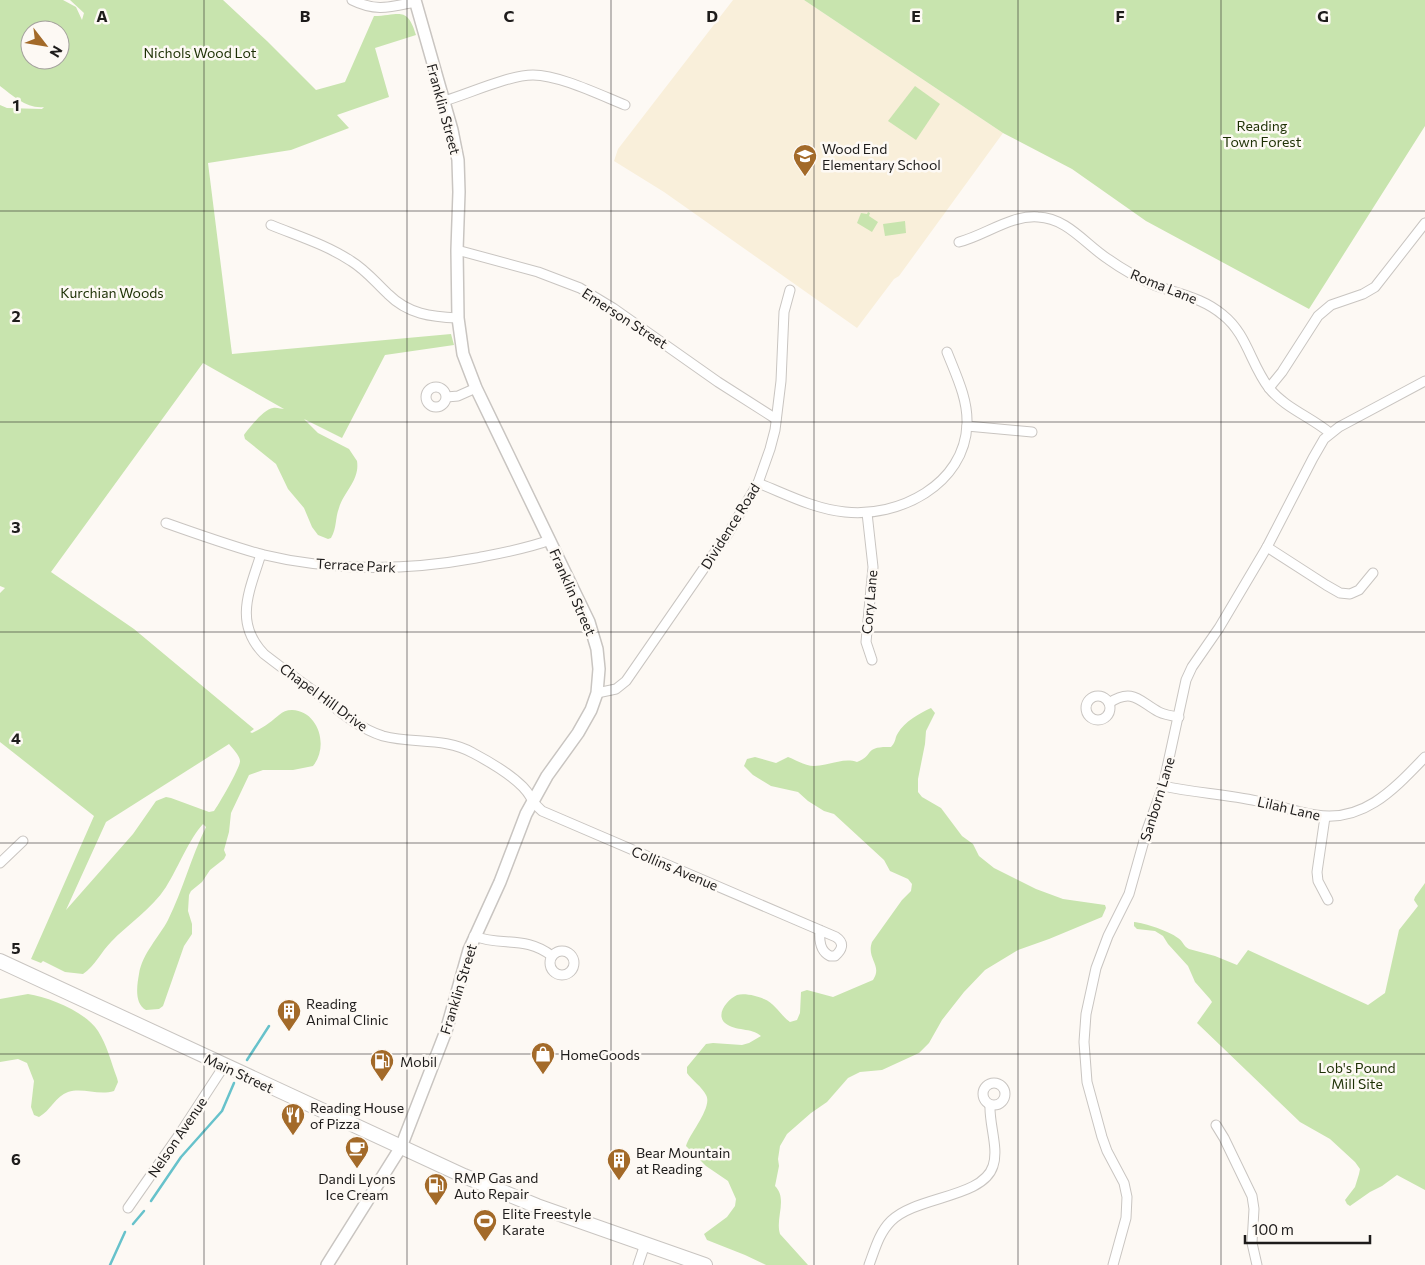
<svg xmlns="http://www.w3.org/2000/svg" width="1425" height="1265" font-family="Commissioner,sans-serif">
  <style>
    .education { fill: #f9efda }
    .green { fill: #c8e4ae; fill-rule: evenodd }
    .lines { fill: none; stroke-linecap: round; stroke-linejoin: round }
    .stream { stroke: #67c2cb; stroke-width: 2.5 }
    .street-casing { stroke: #c9c5c1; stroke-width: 11 }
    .secondary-casing { stroke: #c9c5c1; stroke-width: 14 }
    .primary-casing { stroke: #c9c5c1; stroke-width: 16 }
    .street { stroke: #fff; stroke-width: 9 }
    .secondary { stroke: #fff; stroke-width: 11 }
    .primary { stroke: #fff; stroke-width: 14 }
    .grid { fill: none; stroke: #1e1c1b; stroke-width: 1; stroke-opacity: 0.55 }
    .labels { text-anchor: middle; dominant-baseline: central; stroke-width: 5; stroke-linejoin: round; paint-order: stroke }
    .park-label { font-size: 14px; fill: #1d3004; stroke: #fdf9f4 }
    .street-label { font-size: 14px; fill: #1e1c1b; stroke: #fdf9f4 }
    .poi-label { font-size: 14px; fill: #1e1c1b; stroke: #fdf9f4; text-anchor: start }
    .grid-label { font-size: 16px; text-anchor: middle; font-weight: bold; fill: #1e1c1b; stroke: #fdf9f4; stroke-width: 5; stroke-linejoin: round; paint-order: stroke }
  </style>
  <rect width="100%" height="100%" fill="#fdf9f4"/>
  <path class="education" d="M733,0H804L1003,133L899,276L894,279L857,328L664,192L614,161L618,149Z"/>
  <g class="green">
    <path d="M0,0H63L76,7L82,20L84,13L70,0H223L267,41L316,90L345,82L374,16C399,16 407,5 416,35L375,48L389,97L337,115L349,128L291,150L208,163L232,354L451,334L454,345L385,355L342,438L304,419L318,433L349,449L357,461C360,480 344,491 339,508C335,518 337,528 331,538L328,539L318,535L312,527L304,508L288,489L276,464L245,439L244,435C249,428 264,409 273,408C276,407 282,409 284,409L203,363L51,572L134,629L254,729L250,732L252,733C258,730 264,727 269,723C277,718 281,710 292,710C319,711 329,747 313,766L293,770H263L249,775L231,813L229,832L224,850L226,855L224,859L210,870L202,882L191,891L189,895L188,911L192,924V934L184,946L163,1006L159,1009L146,1010C134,1004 137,985 139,974C142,954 159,937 168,920C183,890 191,857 206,827L203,824C189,839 178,868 166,887C152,909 128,924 111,942C101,952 95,966 83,974L65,972L43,961L41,963L31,959L94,816L0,742V593L5,588L0,586V105L7,108L42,109L44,107C27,109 13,96 0,86ZM30,30H60V60H30ZM229,744C233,749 240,756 240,761C241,766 218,806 214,811L209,812L171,798L166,797L156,801L133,834L66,910L106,822Z"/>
    <path d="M804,0H1425V126L1309,309L1146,221L1072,169L1003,133Z"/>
    <path d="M915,86L940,104L916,140L888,121Z"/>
    <path d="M868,212L870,213L869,216L878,222L872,232L857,223L861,213L867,214Z"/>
    <path d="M905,221L906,233L885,236L883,224Z"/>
    <path d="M931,708L935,713L926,731L925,744L918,779V792L922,797L941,808L962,836L973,844L979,856L994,868L1036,889L1063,899L1105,905L1106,908L1102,917L1049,939L1018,950L985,970L964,992L942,1020L929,1043L919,1053L882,1070L860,1072L848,1078L827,1102L811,1113L787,1134L780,1146L778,1159L779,1166L775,1186C788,1199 775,1218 780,1234L808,1265H766L745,1255L707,1240L704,1234L727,1217L735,1206L736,1199L728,1181L706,1166L686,1146C690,1133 713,1107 706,1095C702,1087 692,1080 687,1073V1067L706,1044L713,1043L742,1045L749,1043L761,1036C751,1027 736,1032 725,1023C715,1014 728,999 737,995C745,993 757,996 764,999C775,1003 780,1015 790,1022L797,1020L800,1013L801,992L807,990L833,997L873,980C883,965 866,959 872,942L902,900L911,891L912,884L908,879L890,871L884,860L834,814L824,811L808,801L798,792L771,786L753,775L744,766L747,759L755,757L776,763L788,757C796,760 805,766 814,766C829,766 843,757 857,762C875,755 863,746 891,747C897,740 894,739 898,733C904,722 920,713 931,708Z"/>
    <path d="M1425,883V1190L1397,1175L1382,1186L1370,1192L1350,1206L1347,1204L1345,1200L1355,1187L1359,1174L1360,1169L1355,1162L1330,1139L1300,1122L1197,1023L1212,1002L1210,999L1195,982L1188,966L1168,944L1163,936L1155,931L1137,929L1134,926V922C1145,923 1169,931 1178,938C1183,941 1183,946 1189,949L1215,956L1237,965L1248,950L1368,1005L1385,993L1399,930L1418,906L1414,900L1415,897Z"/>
    <path d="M28,994C49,997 86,1012 98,1031C107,1045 111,1062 117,1078L118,1082L114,1091C98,1096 83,1087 68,1092C56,1096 50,1111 39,1117L34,1115L31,1107L34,1081L27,1063L18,1059L0,1062V999Z"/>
  </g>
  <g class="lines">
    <g class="stream">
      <path d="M247,1060L269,1026"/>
      <path d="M151,1201L181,1157L222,1111L234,1083"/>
      <path d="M133,1224L144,1211"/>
      <path d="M110,1265L125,1232"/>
    </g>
    <g class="street-casing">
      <g id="street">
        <path d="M352,0C376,12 390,7 415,2"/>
        <path d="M444,101C468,94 509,75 533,75C559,75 600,95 625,105"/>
        <path d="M271,225C298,236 327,245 351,261C366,270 376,283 388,294C408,314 431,317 458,318"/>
        <path d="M959,242C986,235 1010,215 1038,217C1067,218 1085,244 1108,259C1122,269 1138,278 1154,285C1179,294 1203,298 1223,315C1247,334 1251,365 1269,388C1285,408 1311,417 1330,433"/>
        <path d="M457,250L538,272L580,288L613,308L718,382L776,419"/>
        <circle cx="436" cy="397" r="10"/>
        <path d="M1269,388L1282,372L1318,316L1331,305L1363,294L1375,287L1425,223"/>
        <path d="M447,397L458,396L476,388"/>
        <path d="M967,426L1032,432"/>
        <path d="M758,483C786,494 814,509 845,512C898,518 965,485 967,424C968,399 956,375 947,352"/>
        <path d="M867,513L873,567L866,642L872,660"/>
        <path d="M166,523C197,534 228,545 260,554C330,571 405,571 476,558C501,553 526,549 550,540"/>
        <path d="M1267,547L1326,585L1340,593L1350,594L1359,590L1373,573"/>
        <path d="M261,554C250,590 233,622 264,654C282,668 300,681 319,695C339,711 358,728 383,736C413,744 445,737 473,753C490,762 510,774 523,787C532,796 531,802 542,811L836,937C845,943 842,950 835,956H830C820,951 819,941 820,930"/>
        <path d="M597,693L616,689L626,681L729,532L758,483L770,449L775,430L781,381L784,312L790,290"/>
        <circle cx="1098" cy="708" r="12"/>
        <path d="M1109,703C1133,687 1140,702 1159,712C1165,715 1172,716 1179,717"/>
        <path d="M1163,786C1195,793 1226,794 1257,801C1277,805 1296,812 1316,815C1364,823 1395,788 1425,757"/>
        <path d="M1325,817L1317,872L1318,881L1328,900"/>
        <path d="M0,863L23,841"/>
        <path d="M474,936C502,947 525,935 552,956"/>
        <circle cx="562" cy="963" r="12"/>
        <circle cx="994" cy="1094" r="11"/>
        <path d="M1216,1125L1224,1138L1252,1196L1254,1209L1252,1243L1257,1265"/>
        <path d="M128,1208L179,1135L224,1066"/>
        <path d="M638,1265L645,1244"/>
        <path d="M869,1265C875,1249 879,1233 891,1221C916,1196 983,1198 993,1166C999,1149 989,1124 990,1105"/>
        <path d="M1113,1265L1126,1218L1127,1197L1124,1183L1107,1151L1102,1137L1087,1082L1084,1042L1086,1014L1096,968L1108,936L1129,894L1147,830L1163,786L1186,680L1192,667L1219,628L1267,547L1313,458L1324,439L1339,427L1425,381"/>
      </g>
    </g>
    <g class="secondary-casing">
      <path id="secondary" d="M327,1265L401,1147L446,1031L469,950L500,882L526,814L547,776L578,733L591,710L597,693L599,669L597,649L589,622L476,388L463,354L458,318L457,250L459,192L458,160L452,130L415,0"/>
    </g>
    <g class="primary-casing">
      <path id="primary" d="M0,961L464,1176L537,1206L705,1265"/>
    </g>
    <use href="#street" class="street"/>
    <use href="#secondary" class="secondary"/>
    <use href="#primary" class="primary"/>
  </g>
  <path class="grid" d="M204,0V1265M407,0V1265M611,0V1265M814,0V1265M1018,0V1265M1221,0V1265M0,211H1425M0,422H1425M0,632H1425M0,843H1425M0,1054H1425"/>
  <defs>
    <g id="school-pin" transform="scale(1.25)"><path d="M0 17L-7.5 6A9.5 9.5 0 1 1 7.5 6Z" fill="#a36a29" stroke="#fdf9f4"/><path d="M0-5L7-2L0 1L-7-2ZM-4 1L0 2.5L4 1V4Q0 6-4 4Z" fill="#fff"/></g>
    <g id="building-pin" transform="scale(1.25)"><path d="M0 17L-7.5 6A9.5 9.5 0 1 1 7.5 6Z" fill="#a36a29" stroke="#fdf9f4"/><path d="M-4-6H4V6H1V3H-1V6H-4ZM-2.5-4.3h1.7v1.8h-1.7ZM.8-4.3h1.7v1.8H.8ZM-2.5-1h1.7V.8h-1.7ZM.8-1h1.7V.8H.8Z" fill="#fff"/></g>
    <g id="shop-pin" transform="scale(1.25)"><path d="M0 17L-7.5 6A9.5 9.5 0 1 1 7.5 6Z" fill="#a36a29" stroke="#fdf9f4"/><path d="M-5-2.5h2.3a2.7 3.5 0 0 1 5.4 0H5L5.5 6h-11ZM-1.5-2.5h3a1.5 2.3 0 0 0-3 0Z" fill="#fff"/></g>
    <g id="fuel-pin" transform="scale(1.25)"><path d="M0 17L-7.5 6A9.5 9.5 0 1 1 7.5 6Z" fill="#a36a29" stroke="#fdf9f4"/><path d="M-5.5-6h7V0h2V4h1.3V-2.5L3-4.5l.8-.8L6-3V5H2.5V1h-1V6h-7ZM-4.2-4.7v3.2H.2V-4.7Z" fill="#fff"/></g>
    <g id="restaurant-pin" transform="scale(1.25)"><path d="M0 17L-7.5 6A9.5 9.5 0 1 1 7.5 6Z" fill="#a36a29" stroke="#fdf9f4"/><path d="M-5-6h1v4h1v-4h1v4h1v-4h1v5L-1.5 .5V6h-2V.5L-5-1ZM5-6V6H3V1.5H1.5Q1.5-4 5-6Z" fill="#fff"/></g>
    <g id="cafe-pin" transform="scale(1.25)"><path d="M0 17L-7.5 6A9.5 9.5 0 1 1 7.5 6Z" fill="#a36a29" stroke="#fdf9f4"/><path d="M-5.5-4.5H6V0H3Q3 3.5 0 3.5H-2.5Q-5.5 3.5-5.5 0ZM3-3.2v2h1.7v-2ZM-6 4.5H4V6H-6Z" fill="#fff"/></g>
    <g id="stadium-pin" transform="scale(1.25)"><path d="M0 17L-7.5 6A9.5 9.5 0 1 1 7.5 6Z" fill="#a36a29" stroke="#fdf9f4"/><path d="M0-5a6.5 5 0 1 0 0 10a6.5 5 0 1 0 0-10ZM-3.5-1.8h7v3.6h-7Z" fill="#fff"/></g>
  </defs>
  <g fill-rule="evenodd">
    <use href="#school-pin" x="805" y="156"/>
    <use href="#building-pin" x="289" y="1011"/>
    <use href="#shop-pin" x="543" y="1054"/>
    <use href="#fuel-pin" x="382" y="1061"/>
    <use href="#restaurant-pin" x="293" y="1115"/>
    <use href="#cafe-pin" x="357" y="1148"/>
    <use href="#building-pin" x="619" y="1160"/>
    <use href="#fuel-pin" x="436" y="1185"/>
    <use href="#stadium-pin" x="485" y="1221"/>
  </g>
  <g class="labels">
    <g class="park-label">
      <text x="200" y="52">Nichols Wood Lot</text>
      <text x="1262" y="125">Reading<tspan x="1262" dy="16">Town Forest</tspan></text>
      <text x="112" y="292">Kurchian Woods</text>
      <text x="1357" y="1067">Lob's Pound<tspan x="1357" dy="16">Mill Site</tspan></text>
    </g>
    <g class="street-label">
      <text transform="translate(444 109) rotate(75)">Franklin Street</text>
      <text transform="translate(1164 286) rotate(22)">Roma Lane</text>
      <text transform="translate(625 318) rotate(33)">Emerson Street</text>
      <text transform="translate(730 526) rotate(-58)">Dividence Road</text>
      <text transform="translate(356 565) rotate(3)">Terrace Park</text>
      <text transform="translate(573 592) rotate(66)">Franklin Street</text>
      <text transform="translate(869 602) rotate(-85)">Cory Lane</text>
      <text transform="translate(324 697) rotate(36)">Chapel Hill Drive</text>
      <text transform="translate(1157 799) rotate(-73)">Sanborn Lane</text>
      <text transform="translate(1289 808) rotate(13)">Lilah Lane</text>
      <text transform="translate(675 868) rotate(23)">Collins Avenue</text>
      <text transform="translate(458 989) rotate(-73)">Franklin Street</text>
      <text transform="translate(239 1073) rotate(25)">Main Street</text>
      <text transform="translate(177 1137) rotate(-56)">Nelson Avenue</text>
    </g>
    <g class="poi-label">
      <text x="822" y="148">Wood End<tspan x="822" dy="16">Elementary School</tspan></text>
      <text x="306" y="1003">Reading<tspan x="306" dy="16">Animal Clinic</tspan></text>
      <text x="560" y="1054">HomeGoods</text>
      <text x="400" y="1061">Mobil</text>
      <text x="310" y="1107">Reading House<tspan x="310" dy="16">of Pizza</tspan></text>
      <text x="636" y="1152">Bear Mountain<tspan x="636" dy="16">at Reading</tspan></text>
      <text x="454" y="1177">RMP Gas and<tspan x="454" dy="16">Auto Repair</tspan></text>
      <text x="357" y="1178" text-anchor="middle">Dandi Lyons<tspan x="357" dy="16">Ice Cream</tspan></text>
      <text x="502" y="1213">Elite Freestyle<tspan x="502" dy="16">Karate</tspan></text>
    </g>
  </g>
  <g class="grid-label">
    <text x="102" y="22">A</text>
    <text x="305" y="22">B</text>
    <text x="509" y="22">C</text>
    <text x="712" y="22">D</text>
    <text x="916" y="22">E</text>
    <text x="1120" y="22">F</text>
    <text x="1323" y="22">G</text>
    <text x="16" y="111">1</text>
    <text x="16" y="322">2</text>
    <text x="16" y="533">3</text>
    <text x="16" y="744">4</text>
    <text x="16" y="954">5</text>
    <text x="16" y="1165">6</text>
  </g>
  <g transform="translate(45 45) rotate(121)"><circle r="24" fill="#fdf9f4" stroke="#a4a19d"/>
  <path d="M0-4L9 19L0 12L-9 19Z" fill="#a36a29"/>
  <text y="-8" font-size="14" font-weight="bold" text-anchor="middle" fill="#1e1c1b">N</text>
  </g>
  <path d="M1245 1235v8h125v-8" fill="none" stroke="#1e1c1b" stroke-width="2.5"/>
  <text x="1252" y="1235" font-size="15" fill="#1e1c1b" stroke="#fdf9f4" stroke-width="4" paint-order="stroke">100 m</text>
</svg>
